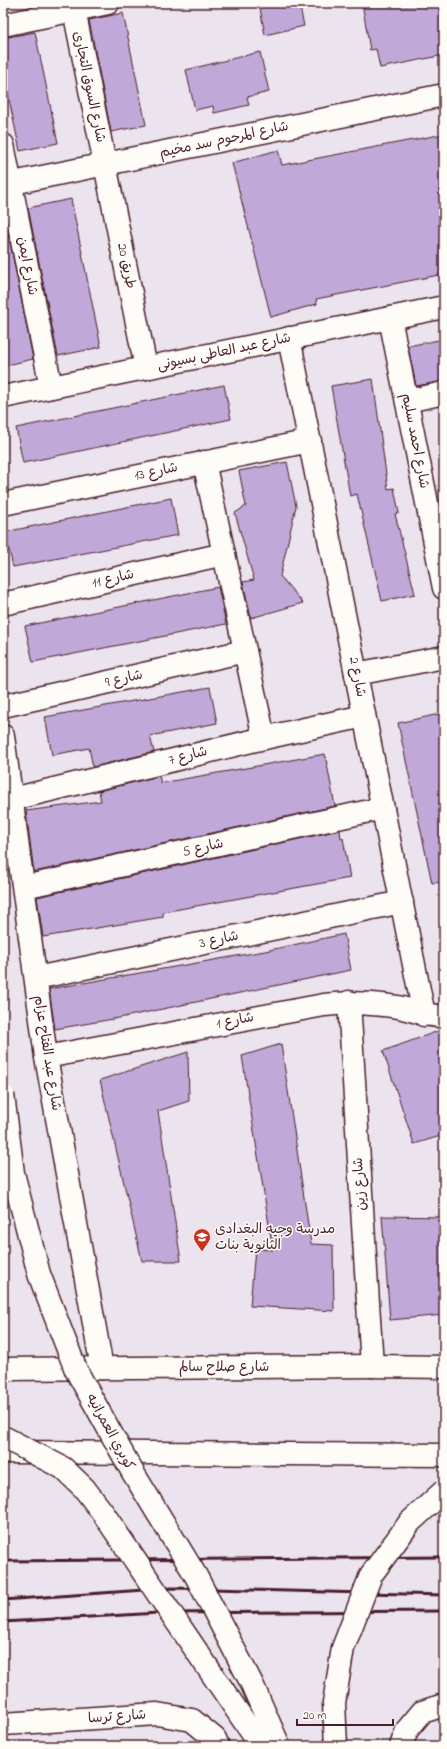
<svg xmlns="http://www.w3.org/2000/svg" width="447" height="1749" font-family="'Indie Flower','Playpen Sans Arabic',sans-serif">
  <style>
    .building { fill: #c0a9d8; stroke: #4a1f2b }
    .lines { fill: none; stroke-linecap: round; stroke-linejoin: round }
    .street-casing { stroke: #4a1f2b; stroke-width: 25 }
    .highway-casing { stroke: #4a1f2b; stroke-width: 25 }
    .street { stroke: #fdfcf7; stroke-width: 22 }
    .highway { stroke: #fdfcf7; stroke-width: 22 }
    .rail { stroke: #4a1f2b; stroke-width: 3 }
    .secondary-bridge-casing { stroke: #4a1f2b; stroke-width: 25; stroke-linecap: butt }
    .highway-bridge-casing { stroke: #4a1f2b; stroke-width: 25; stroke-linecap: butt }
    .secondary-bridge { stroke: #fdfcf7; stroke-width: 22 }
    .highway-bridge { stroke: #fdfcf7; stroke-width: 22 }
    .labels { text-anchor: middle; dominant-baseline: central; stroke-width: 3; stroke-linejoin: round; paint-order: stroke }
    .street-label { font-size: 14px; fill: #4a1f2b; stroke: #fdfcf7 }
    .poi-label { font-size: 14px; fill: #4a1f2b; stroke: #fdfcf7; text-anchor: start }
  </style>
  <rect width="100%" height="100%" fill="#ebe3ee"/>
  <filter id="ink" filterUnits="userSpaceOnUse"><feTurbulence type="fractalNoise" baseFrequency=".025" numOctaves="2"/><feDisplacementMap in="SourceGraphic" scale="8" xChannelSelector="R" yChannelSelector="G"/><feConvolveMatrix kernelMatrix="1 2 1 2 8 2 1 2 1" color-interpolation-filters="sRGB"/></filter>
  <g filter="url(#ink)">
    <g class="building">
      <path d="M259,3H299L304,26L265,35Z"/>
      <path d="M362,3H444V55L380,68L376,49L370,50Z"/>
      <path d="M123,13L146,125L111,132L89,20Z"/>
      <path d="M35,32L58,143L20,151L3,71V38Z"/>
      <path d="M260,52L269,92L247,97L249,105L214,113L213,106L195,110L186,70Z"/>
      <path d="M444,134V274L316,299L317,304L271,317L232,163L278,150L282,165Z"/>
      <path d="M71,199L101,347L58,356L28,208Z"/>
      <path d="M4,212L33,359L3,366V213Z"/>
      <path d="M444,339V381L416,386L408,346Z"/>
      <path d="M373,379L388,489L394,488L399,513L395,514L415,594L382,601L357,494L350,496L331,386Z"/>
      <path d="M224,385L231,419L23,463L16,428Z"/>
      <path d="M287,462L296,506L280,576L303,603L251,618L243,582L254,580L235,513L246,506L239,471Z"/>
      <path d="M171,498L178,535L13,567L5,532Z"/>
      <path d="M218,587L226,624L33,662L25,626Z"/>
      <path d="M210,687L217,723L150,736L154,752L93,767L89,748L52,755L45,717Z"/>
      <path d="M444,713V882L432,883L398,723Z"/>
      <path d="M325,754L335,806L34,872L26,811L101,801L99,791L159,776L161,783Z"/>
      <path d="M340,830L341,839L343,838L350,878L163,912V917L43,937L37,897Z"/>
      <path d="M344,934L351,970L119,1018L55,1029L49,989L265,951Z"/>
      <path d="M444,1029V1135L414,1144L383,1051Z"/>
      <path d="M281,1044L311,1244L333,1245L334,1311L250,1306L255,1249L273,1250L242,1056Z"/>
      <path d="M188,1052L189,1101L158,1111L181,1261H142L100,1080Z"/>
      <path d="M382,1216L444,1217V1315L390,1320Z"/>
    </g>
    <g class="lines">
      <g class="street-casing">
        <g id="street">
          <path d="M74,10L146,368"/>
          <path d="M3,25L108,3"/>
          <path d="M3,145L51,387"/>
          <path d="M3,185L444,95"/>
          <path d="M390,318L444,588"/>
          <path d="M289,338L424,1015"/>
          <path d="M3,397L444,307"/>
          <path d="M407,401L444,393"/>
          <path d="M204,462L264,738"/>
          <path d="M3,504L310,441"/>
          <path d="M3,604L224,554"/>
          <path d="M356,674L444,657"/>
          <path d="M3,706L245,651"/>
          <path d="M3,736L46,1057L102,1368"/>
          <path d="M13,799L264,738L364,716"/>
          <path d="M24,887L383,808"/>
          <path d="M36,978L402,902"/>
          <path d="M349,1002L372,1366"/>
          <path d="M46,1057L324,1005C349,1002 373,1003 398,1007C414,1010 427,1017 444,1016"/>
          <path d="M3,1724L157,1714L192,1720L215,1739L218,1746"/>
          <path d="M401,1746L407,1730L422,1712L444,1705"/>
        </g>
      </g>
      <g class="highway-casing">
        <g id="highway">
          <path d="M3,1369L372,1366L444,1367"/>
          <path d="M3,1452L444,1455"/>
        </g>
      </g>
      <use href="#street" class="street"/>
      <use href="#highway" class="highway"/>
      <g class="rail">
        <path d="M3,1561L444,1557"/>
        <path d="M3,1600L172,1588L444,1595"/>
        <path d="M3,1622L159,1613L444,1611"/>
      </g>
      <g class="secondary-bridge-casing">
        <g id="secondary-bridge">
          <path d="M3,1095L13,1173L39,1274L76,1370L132,1471L196,1576L252,1684L279,1746"/>
          <path d="M336,1746L334,1703L343,1648L371,1575L410,1522L444,1491"/>
        </g>
      </g>
      <g class="highway-bridge-casing">
        <path id="highway-bridge" d="M3,1437L63,1468L84,1488L103,1513L261,1746"/>
      </g>
      <use href="#secondary-bridge" class="secondary-bridge"/>
      <use href="#highway-bridge" class="highway-bridge"/>
    </g>
  </g>
  <defs>
    <g id="school-pin" transform="scale(0.9)"><path d="M0 17L-7.5 6A9.5 9.5 0 1 1 7.5 6Z" fill="#c8321e" stroke="#fdfcf7"/><path d="M0-5L7-2L0 1L-7-2ZM-4 1L0 2.5L4 1V4Q0 6-4 4Z" fill="#fff"/></g>
  </defs>
  <g fill-rule="evenodd">
    <use href="#school-pin" x="202" y="1237"/>
  </g>
  <g class="labels">
    <g class="street-label">
      <text transform="translate(89 87) rotate(78)">شارع السوق التجارى</text>
      <text transform="translate(224 140) rotate(-12)">شارع المرحوم سد مخيم</text>
      <text transform="translate(27 266) rotate(79)">شارع ايمن</text>
      <text transform="translate(126 266) rotate(78)">طريق 20</text>
      <text transform="translate(224 352) rotate(-12)">شارع عبد العاطى بسيونى</text>
      <text transform="translate(415 441) rotate(79)">شارع احمد سليم</text>
      <text transform="translate(156 472) rotate(-12)">شارع 13</text>
      <text transform="translate(113 579) rotate(-13)">شارع 11</text>
      <text transform="translate(357 677) rotate(79)">شارع 2</text>
      <text transform="translate(124 679) rotate(-13)">شارع 9</text>
      <text transform="translate(188 756) rotate(-14)">شارع 7</text>
      <text transform="translate(203 848) rotate(-13)">شارع 5</text>
      <text transform="translate(219 940) rotate(-12)">شارع 3</text>
      <text transform="translate(235 1021) rotate(-11)">شارع 1</text>
      <text transform="translate(47 1053) rotate(81)">شارع عبد الفتاح عزام</text>
      <text transform="translate(360 1184) rotate(-94)">شارع زين</text>
      <text x="224" y="1367">شارع صلاح سالم</text>
      <text transform="translate(110 1432) rotate(61)">كوبري العمرانيه</text>
      <text transform="translate(117 1717) rotate(-4)">شارع ترسا</text>
    </g>
    <g class="poi-label">
      <text x="215" y="1229">مدرسة وجيه البغدادى<tspan x="215" dy="16">الثانوية بنات</tspan></text>
    </g>
  </g>
  <rect width="447" height="1749" fill="none" stroke="#fdfcf7" stroke-width="16"/>
  <rect x="8" y="8" width="431" height="1733" fill="none" stroke="#4a1f2b" stroke-width="1.5" filter="url(#ink)"/>
  <path d="M297 1719v6h96v-6" fill="none" stroke="#4a1f2b" stroke-width="2"/>
  <text x="303" y="1719" font-size="12" fill="#4a1f2b" stroke="#fdfcf7" stroke-width="3" paint-order="stroke">20 m</text>
</svg>
